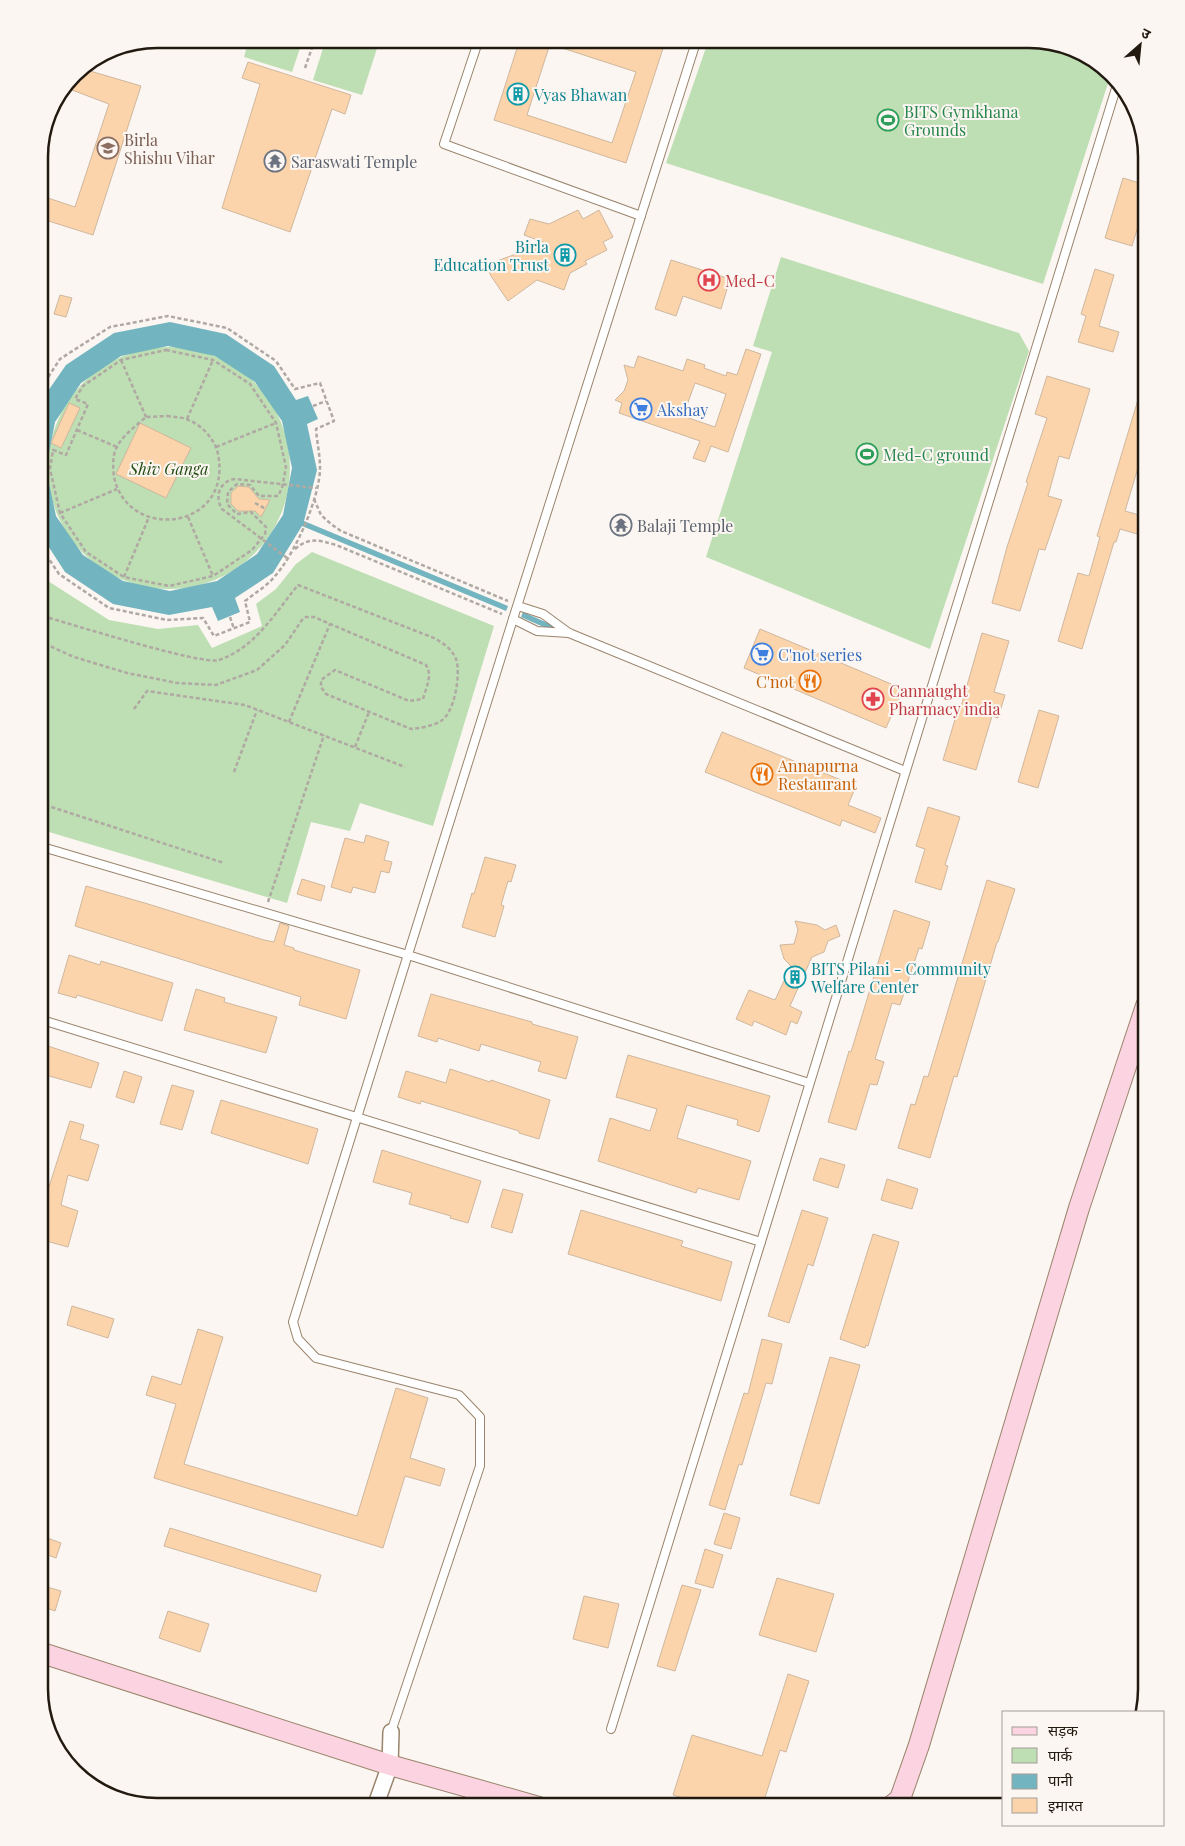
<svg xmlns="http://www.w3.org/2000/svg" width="1185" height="1846" font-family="'Playfair Display','Noto Sans Devanagari',serif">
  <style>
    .green { fill: #bedeb3 }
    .water { fill: #72b4bf; fill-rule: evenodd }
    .building { fill: #fbd4ac; stroke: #cfb79e; fill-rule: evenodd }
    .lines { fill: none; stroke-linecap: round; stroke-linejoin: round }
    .lane-casing { stroke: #9a846d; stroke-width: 10 }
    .street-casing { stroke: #9a846d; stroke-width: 18 }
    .secondary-casing { stroke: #9a846d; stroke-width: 22 }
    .path { stroke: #b0a9a3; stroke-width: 2.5; stroke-dasharray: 4 2.5; stroke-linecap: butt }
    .lane { stroke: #fff; stroke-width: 8 }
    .street { stroke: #fff; stroke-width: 15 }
    .secondary { stroke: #fcd4e1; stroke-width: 20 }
    .labels { text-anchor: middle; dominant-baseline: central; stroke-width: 4; stroke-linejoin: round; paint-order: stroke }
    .culture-label { font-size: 16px; fill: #0d838f; stroke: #fbf6f1; text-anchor: start }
    .leisure-label { font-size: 16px; fill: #27864d; stroke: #fbf6f1; text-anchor: start }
    .education-label { font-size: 16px; fill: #785e54; stroke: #fbf6f1; text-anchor: start }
    .worship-label { font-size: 16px; fill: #5b616d; stroke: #fbf6f1; text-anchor: start }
    .health-label { font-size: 16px; fill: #be3a42; stroke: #fbf6f1; text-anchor: start }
    .shop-label { font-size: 16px; fill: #366cbe; stroke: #fbf6f1; text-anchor: start }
    .park-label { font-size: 16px; font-style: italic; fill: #234d13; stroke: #fbf6f1 }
    .food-label { font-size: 16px; fill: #c56008; stroke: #fbf6f1; text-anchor: end }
    .rim { fill: none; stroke: #221910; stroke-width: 2.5 }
  </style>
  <rect width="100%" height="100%" fill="#fbf6f1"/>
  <g class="green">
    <path d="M249,39H303L292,72L244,57Z"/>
    <path d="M326,39H380L362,95L313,80Z"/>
    <path d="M709,39H1036L1094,58L1110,77L1043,284L666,163Z"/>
    <path d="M781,257L1019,333L1029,351L930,649L706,557L772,352L753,346Z"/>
    <circle cx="169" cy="468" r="121"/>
    <path d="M312,552L494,626L433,826L360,803L350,831L311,822L287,903L39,829V567L48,581L109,620L158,629L198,625L212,648L262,626L256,604L276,589L296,564Z"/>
  </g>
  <g class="water">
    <path d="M170,322L226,334L274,366L296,400L308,396L318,419L307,424L317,470L304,521L508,606L506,611L302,526L273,573L235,598L240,612L218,621L212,607L169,615L113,604L65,572L39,532V404L66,365L114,333ZM168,346L215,356L255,382L282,421L292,468L283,515L257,554L217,581L170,591L123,581L83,555L56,516L46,469L55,422L81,383L121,356Z"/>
    <path d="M523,612L550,624L552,626V629L549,627L548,629L521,617Z"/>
  </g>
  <g class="building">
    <path d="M520,39H626L645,45L647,39H666L626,163L494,120ZM550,44L636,72L612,143L527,115Z"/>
    <path d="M248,62L351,95L345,114L332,109L290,232L222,208L260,84L242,78Z"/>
    <path d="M80,68L141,86L93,235L39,218V195L75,207L109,104L64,87L73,73Z"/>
    <path d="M1123,178L1146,185V200L1132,246L1105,238Z"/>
    <path d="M578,210L583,219L599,210L613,237L603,242L607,250L585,261L587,264L570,273L564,290L537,280L508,301L491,276L486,265L546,243L524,235L530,219L549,224Z"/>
    <path d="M671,260L730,279L721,309L683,296L676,316L655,309Z"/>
    <path d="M1095,269L1114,275L1099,326L1119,332L1113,352L1078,342L1086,316L1081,314Z"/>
    <path d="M60,295L72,298L66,317L54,314Z"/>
    <path d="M746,349L761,354L728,452L711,446L705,462L693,458L700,441L619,413L622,403L615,400L624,391L628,380L624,365L634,368L638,356L683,371L687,359L705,365L704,368L726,376L727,372L737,375ZM695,383L726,394L715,427L683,416Z"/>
    <path d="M1047,376L1090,389L1069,459L1059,456L1048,496L1062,500L1045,550L1039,549L1020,611L992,603L1007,547L1028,483L1026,482L1047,418L1035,414Z"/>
    <path d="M1143,383L1146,384V441L1125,511L1146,517V529L1144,536L1120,529L1116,542H1114L1082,649L1058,641L1078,573L1089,576L1100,537L1097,536Z"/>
    <path d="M69,403L80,408L61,448L51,443Z"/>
    <path d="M140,423L191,448L166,498L116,474Z"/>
    <path d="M238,486L249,487L259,499L270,500L261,517L255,511H238L231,504V493Z"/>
    <path d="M760,629L903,689L886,728L744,668Z"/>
    <path d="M982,633L1009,641L994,692L1005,695L998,718L992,716L976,770L943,760L956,716L958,717Z"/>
    <path d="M1039,710L1059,716L1038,788L1018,782Z"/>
    <path d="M722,732L856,786L848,805L881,818L875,833L842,820L840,826L705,772Z"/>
    <path d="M928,807L960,817L945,865L948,866L941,890L915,882L925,849L916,846Z"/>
    <path d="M366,835L389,842L384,860L392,862L389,873L381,871L375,893L353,887L351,893L331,887L345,838L364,843Z"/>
    <path d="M485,857L516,865L511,882L508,881L501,905L504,906L495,937L462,927L472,893L474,894Z"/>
    <path d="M302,879L325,886L321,901L297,894Z"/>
    <path d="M987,880L1015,889L998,942H997L957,1077L954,1076L930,1158L898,1148L911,1104L915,1105L924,1076L928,1077Z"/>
    <path d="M86,886L148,904L264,940L274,942L280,923L289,926L284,945L294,948V950L360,970L346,1019L299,1005L301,997L75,926Z"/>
    <path d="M894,910L930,922L922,949L919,948L900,1005L892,1003L875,1059L884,1062L877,1085L870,1084L856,1130L828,1122L849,1051L851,1052Z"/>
    <path d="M795,921L817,925L825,930L836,925L840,936L828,941L824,952L812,957L790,1006L802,1012L797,1024L791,1021L786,1035L754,1021L752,1026L736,1019L749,990L775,1000L791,966L784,959L780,945L794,944L798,930Z"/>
    <path d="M69,955L100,965L101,961L173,983L162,1021L77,995L76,998L58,993Z"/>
    <path d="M196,989L225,998L224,1002L277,1017L266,1053L184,1030Z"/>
    <path d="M431,994L532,1022V1024L578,1037L566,1079L538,1071L541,1062L481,1044L479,1051L438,1038L437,1042L418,1036Z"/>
    <path d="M39,1043L99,1063L91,1088L39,1073Z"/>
    <path d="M628,1055L770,1096L759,1132L737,1125L738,1120L687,1105L677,1138L751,1161L739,1200L698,1188L696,1193L598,1161L610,1118L650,1131L657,1109L616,1097Z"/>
    <path d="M450,1069L490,1082L491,1080L550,1100L539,1139L519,1133V1131L421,1101L420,1104L398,1097L406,1071L446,1083Z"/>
    <path d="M124,1071L142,1077L134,1103L116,1097Z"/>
    <path d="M172,1085L194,1091L182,1130L160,1124Z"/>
    <path d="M221,1100L318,1129L308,1164L211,1133Z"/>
    <path d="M70,1121L84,1125L80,1139L99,1145L88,1181L68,1175L61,1205L78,1211L68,1247L39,1239V1215H40Z"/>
    <path d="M382,1150L481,1181L468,1223L450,1218L451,1216L409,1204L412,1193L373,1182Z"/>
    <path d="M820,1158L845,1165L838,1188L813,1180Z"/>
    <path d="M887,1179L918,1189L912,1209L881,1200Z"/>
    <path d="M503,1189L523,1194L512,1233L491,1227Z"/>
    <path d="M581,1210L683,1241L681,1246L732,1262L721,1301L568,1254Z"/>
    <path d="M802,1210L828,1218L813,1266L808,1264L789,1323L768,1316Z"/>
    <path d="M873,1234L899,1242L868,1346L866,1345L865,1348L840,1339Z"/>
    <path d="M72,1306L114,1319L108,1338L67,1325Z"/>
    <path d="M198,1329L223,1337L184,1464L357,1516L396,1388L428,1398L410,1458L445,1469L440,1486L405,1476L383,1548L154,1478L176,1404L146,1395L152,1376L181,1385Z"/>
    <path d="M762,1339L782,1344L772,1384L766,1383L742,1465L739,1464L725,1510L709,1505L744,1393L748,1394Z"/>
    <path d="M830,1357L860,1365L819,1504L790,1495Z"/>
    <path d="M724,1513L740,1518L731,1549L714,1544Z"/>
    <path d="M170,1528L321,1575L316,1592L164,1546Z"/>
    <path d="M39,1535L61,1543L56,1558L39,1552Z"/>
    <path d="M705,1549L723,1555L713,1588L695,1583Z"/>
    <path d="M777,1578L834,1594L816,1652L759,1635Z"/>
    <path d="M682,1585L701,1590L675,1671L657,1666Z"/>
    <path d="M47,1587L61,1591L55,1611L41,1606Z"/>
    <path d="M584,1596L619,1604L608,1648L573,1639Z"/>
    <path d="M168,1611L209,1624L200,1652L159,1638Z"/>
    <path d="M788,1674L809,1681L786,1752L780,1750L762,1807H712L673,1795L692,1735L762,1756Z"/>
  </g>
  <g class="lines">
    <g class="lane-casing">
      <g id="lane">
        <path d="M479,39L444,144L641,216"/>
        <path d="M518,606L543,614L569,633L905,771"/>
        <path d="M513,619L537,631L569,633"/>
        <path d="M39,846L408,955L809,1083"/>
        <path d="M39,1019L761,1242"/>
        <path d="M611,1729L1117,85"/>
        <path d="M391,1732L480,1466V1417L459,1395L316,1358L298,1339L293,1322L513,619L697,39"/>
      </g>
    </g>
    <g class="street-casing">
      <path id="street" d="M375,1807L390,1765L391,1732"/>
    </g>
    <g class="secondary-casing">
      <g id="secondary">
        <path d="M39,1652L390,1765L539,1807"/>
        <path d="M890,1807L900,1799L919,1745L1079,1208L1146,1006"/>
      </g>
    </g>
    <g class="path">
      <path d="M305,68L315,39"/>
      <path d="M166,350L213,360L250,384L276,423L286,467L282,488L278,496H259L250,485L237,484L228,492L227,504L237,514L251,512L266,527L265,534L252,550L213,576L169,586L124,577L86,552L60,513L50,469L53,450L66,455L88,404L75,399L83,386L121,360Z"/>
      <path d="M121,360L146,417"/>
      <path d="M313,406L326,401"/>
      <path d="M167,416C173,417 180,417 186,419C201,424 215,439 218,454C233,530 128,543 114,477C113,468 112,455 117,447C121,437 138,424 146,417Z"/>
      <path d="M187,419L213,360"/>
      <path d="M77,430L117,447"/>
      <path d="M216,447L276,423"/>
      <path d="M314,499L321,515L331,524L341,531L508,601"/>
      <path d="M255,503L266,509"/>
      <path d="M60,513L117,489"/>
      <path d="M188,517L213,576"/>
      <path d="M39,544L59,574L109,608L167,620L203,618L214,636L250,622L245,601C255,593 267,586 275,576C295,554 320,497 320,468C320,455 317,442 316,429L334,421L320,383L295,389L276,361L227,328L168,316L110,327L60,359L39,391"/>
      <path d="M295,549C309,537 319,540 336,545L502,614"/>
      <path d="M287,558L222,509C214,496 220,481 235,479L316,488"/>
      <path d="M124,577L149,517"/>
      <path d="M230,617L234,629"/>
      <path d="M39,641L74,657L127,673L177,683L216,685L257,670L285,645L302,620L306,617H314L426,665C433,676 426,687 423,699L409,701L335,670L321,680V687L326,694L411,729C421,728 433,726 441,721C455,712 461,673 456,659C452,649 443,643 434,638L298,585C275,613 255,648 219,660C203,666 65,622 39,615"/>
      <path d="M134,709L147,691L245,705L405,767"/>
      <path d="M289,722L330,624"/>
      <path d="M355,747L369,712"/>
      <path d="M234,772L257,710"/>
      <path d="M39,803L224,863"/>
      <path d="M268,902L324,735"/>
    </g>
    <use href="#lane" class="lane"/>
    <use href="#street" class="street"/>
    <use href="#secondary" class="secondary"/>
  </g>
  <defs>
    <g id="building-ring" transform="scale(1.125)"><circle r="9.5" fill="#fbf6f1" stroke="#0f9aa8" stroke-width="1.5"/><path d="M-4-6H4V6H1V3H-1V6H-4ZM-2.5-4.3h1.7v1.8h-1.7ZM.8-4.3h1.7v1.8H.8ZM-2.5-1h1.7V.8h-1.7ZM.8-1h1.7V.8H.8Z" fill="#0f9aa8"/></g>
    <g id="stadium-ring" transform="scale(1.125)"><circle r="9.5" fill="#fbf6f1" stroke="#2e9e5b" stroke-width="1.5"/><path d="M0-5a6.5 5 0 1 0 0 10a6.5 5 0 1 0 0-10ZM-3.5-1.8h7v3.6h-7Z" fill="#2e9e5b"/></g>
    <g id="school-ring" transform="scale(1.125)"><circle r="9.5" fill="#fbf6f1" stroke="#8d6e63" stroke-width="1.5"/><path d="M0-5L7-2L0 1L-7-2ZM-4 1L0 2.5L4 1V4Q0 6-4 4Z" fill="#8d6e63"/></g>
    <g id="temple-ring" transform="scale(1.125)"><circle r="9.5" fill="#fbf6f1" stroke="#6b7280" stroke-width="1.5"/><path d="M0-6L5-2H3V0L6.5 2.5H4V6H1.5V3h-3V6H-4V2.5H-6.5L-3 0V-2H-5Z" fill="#6b7280"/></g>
    <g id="hospital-ring" transform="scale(1.125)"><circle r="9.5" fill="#fbf6f1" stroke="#e0444e" stroke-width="1.5"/><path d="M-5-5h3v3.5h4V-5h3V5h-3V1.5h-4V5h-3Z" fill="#e0444e"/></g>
    <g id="supermarket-ring" transform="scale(1.125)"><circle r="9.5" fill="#fbf6f1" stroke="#3f7fe0" stroke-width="1.5"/><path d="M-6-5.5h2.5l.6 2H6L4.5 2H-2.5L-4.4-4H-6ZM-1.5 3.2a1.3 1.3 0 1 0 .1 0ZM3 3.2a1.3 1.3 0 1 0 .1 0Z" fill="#3f7fe0"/></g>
    <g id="restaurant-ring" transform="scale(1.125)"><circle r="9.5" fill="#fbf6f1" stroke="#e8710a" stroke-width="1.5"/><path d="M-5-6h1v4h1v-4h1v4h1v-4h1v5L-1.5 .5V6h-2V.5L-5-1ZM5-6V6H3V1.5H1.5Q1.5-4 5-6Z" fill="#e8710a"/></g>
    <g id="pharmacy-ring" transform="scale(1.125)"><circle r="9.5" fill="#fbf6f1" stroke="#e0444e" stroke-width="1.5"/><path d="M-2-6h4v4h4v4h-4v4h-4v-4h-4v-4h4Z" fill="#e0444e"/></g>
  </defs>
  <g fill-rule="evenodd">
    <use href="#building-ring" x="518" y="94"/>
    <use href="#stadium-ring" x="888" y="120"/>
    <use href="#school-ring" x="108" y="148"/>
    <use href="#temple-ring" x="275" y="161"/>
    <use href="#building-ring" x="565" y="255"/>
    <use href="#hospital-ring" x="709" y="280"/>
    <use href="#supermarket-ring" x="641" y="409"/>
    <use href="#stadium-ring" x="867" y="454"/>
    <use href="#temple-ring" x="621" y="525"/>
    <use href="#supermarket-ring" x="762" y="654"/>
    <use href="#restaurant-ring" x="810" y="681"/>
    <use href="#pharmacy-ring" x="873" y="699"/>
    <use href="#restaurant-ring" x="762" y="774"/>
    <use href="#building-ring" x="795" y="977"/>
  </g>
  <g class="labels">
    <g class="culture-label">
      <text x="534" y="94">Vyas Bhawan</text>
      <text x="549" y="246" text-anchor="end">Birla<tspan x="549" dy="18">Education Trust</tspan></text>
      <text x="811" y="968">BITS Pilani - Community<tspan x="811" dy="18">Welfare Center</tspan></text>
    </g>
    <g class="leisure-label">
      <text x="904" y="111">BITS Gymkhana<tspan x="904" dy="18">Grounds</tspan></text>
      <text x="883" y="454">Med-C ground</text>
    </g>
    <g class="education-label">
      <text x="124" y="139">Birla<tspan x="124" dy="18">Shishu Vihar</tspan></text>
    </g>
    <g class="worship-label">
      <text x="291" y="161">Saraswati Temple</text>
      <text x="637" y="525">Balaji Temple</text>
    </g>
    <g class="health-label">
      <text x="725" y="280">Med-C</text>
      <text x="889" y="690">Cannaught<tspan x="889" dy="18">Pharmacy india</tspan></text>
    </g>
    <g class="shop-label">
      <text x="657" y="409">Akshay</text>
      <text x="778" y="654">C'not series</text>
    </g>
    <g class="park-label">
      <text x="169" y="468">Shiv Ganga</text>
    </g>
    <g class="food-label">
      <text x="794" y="681">C'not</text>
      <text x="778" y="765" text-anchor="start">Annapurna<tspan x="778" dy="18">Restaurant</tspan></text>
    </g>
  </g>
  <path d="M0 0H1185V1846H0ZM157 48H1029A109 109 0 0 1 1138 157V1689A109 109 0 0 1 1029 1798H157A109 109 0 0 1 48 1689V157A109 109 0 0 1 157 48Z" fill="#fbf6f1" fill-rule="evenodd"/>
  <path class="rim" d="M157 48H1029A109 109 0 0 1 1138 157V1689A109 109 0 0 1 1029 1798H157A109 109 0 0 1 48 1689V157A109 109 0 0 1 157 48Z"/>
  <rect x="1002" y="1711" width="162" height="115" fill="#fbf6f1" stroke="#a49e97"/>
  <rect x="1012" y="1727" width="25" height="8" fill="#fcd4e1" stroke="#a49e97"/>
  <text x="1048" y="1736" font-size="15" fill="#221910">सड़क</text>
  <rect x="1012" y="1748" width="25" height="15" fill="#bedeb3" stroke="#a49e97"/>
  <text x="1048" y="1761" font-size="15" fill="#221910">पार्क</text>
  <rect x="1012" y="1774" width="25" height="15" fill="#72b4bf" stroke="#a49e97"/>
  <text x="1048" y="1786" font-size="15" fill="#221910">पानी</text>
  <rect x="1012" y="1798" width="25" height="15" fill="#fbd4ac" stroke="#a49e97"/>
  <text x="1048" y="1811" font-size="15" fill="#221910">इमारत</text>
  <g transform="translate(1140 45) rotate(27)" stroke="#fbf6f1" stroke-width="4" paint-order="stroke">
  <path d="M0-4L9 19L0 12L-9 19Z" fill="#221910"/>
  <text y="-8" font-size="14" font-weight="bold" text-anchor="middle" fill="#221910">उ</text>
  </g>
</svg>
